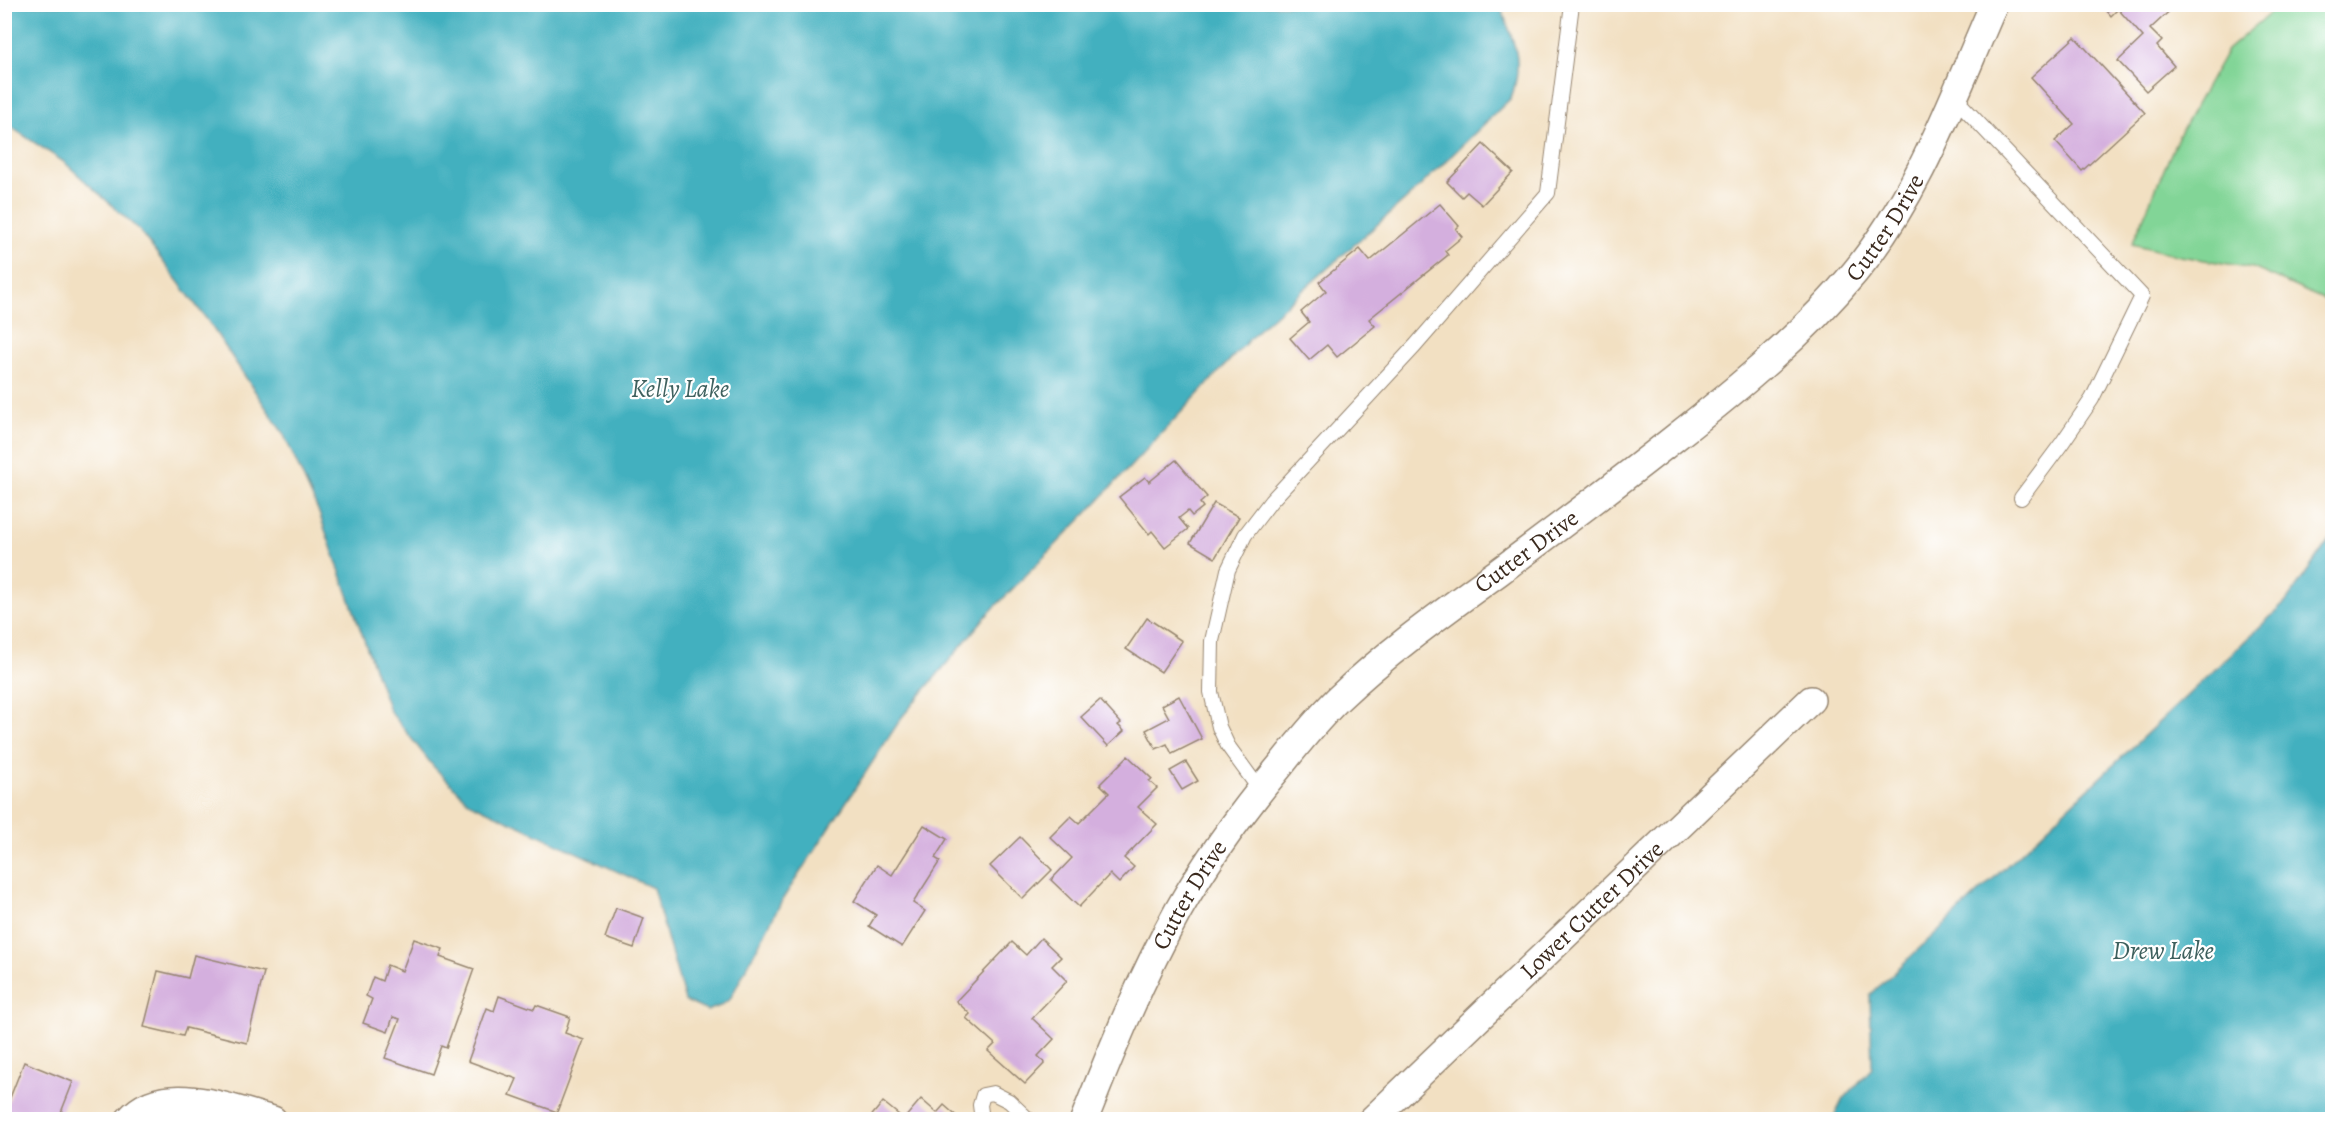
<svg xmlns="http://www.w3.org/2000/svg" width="2337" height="1124" font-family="Alegreya,serif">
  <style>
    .green { fill: #82d597; stroke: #5e805a; stroke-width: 1.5 }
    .water { fill: #42b0bf; stroke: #3e6d6e; stroke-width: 1.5 }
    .building { fill: #d4afde }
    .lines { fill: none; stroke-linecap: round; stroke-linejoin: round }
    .service-casing { stroke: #968570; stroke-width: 16 }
    .minor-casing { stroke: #968570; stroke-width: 30 }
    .service { stroke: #fff; stroke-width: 14 }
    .minor { stroke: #fff; stroke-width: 27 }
    .labels { text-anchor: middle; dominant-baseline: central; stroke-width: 4.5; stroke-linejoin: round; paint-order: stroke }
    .street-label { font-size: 24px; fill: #3b2a1e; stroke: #fff }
    .water-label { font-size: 26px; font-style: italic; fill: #3e605e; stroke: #fff }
  </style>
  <rect width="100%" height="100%" fill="#fff"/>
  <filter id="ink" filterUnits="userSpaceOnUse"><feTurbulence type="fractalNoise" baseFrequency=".0167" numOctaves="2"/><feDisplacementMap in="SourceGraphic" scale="12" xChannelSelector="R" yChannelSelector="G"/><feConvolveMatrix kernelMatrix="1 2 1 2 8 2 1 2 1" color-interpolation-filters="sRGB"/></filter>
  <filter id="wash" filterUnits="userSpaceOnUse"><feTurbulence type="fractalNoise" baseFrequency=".008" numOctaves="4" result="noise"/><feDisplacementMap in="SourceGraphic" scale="24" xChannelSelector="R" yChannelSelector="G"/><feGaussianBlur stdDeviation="1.35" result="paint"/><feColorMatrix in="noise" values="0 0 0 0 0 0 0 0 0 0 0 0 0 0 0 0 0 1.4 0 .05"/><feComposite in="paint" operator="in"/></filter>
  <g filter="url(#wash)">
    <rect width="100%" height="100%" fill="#f2e0c2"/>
    <path class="green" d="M2281,4L2332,5V303L2253,268L2180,256L2132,244L2178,137L2227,50Z"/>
    <g class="water">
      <path d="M1500,5C1513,41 1525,59 1511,98L1412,194L1259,329L1086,514L987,615L902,717L784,897L730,999L720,1006L707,1011L685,1001L653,888L470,803L433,766L389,710L318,510L283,433L208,321L139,230L64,162L5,123V5Z"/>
      <path d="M2332,536V1119H1833L1842,1101L1872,1068L1870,995L2286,602Z"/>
    </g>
    <g id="blocks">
      <g class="building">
        <path d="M2101,4H2177L2150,29L2162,41L2157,46L2174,66L2146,91L2118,61L2143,37L2118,9L2111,16Z"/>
        <path d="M2075,37L2145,113L2082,171L2055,141L2074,124L2031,77Z"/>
        <path d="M1483,144L1513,172L1482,205L1467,192L1462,197L1447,182Z"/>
        <path d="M1440,204L1459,226L1456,229L1462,237L1445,251L1448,255L1369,319L1375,326L1337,357L1327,345L1309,360L1290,338L1309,322L1301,312L1326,291L1319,282L1360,249L1370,261Z"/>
        <path d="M1176,460L1207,497L1200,503L1203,507L1192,516L1188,511L1179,518L1188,529L1165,547L1152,531L1149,534L1119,497L1145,477L1149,482Z"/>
        <path d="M1214,503L1239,517L1215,558L1190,543Z"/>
        <path d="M1147,618L1182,641L1161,672L1126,649Z"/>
        <path d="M1179,696L1202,739L1172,754L1167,744L1156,749L1146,730L1169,718L1162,705Z"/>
        <path d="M1100,700L1121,723L1118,725L1124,731L1108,746L1081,717Z"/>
        <path d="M1128,756L1152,779L1149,781L1157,788L1138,807L1157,824L1124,858L1134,867L1119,883L1110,874L1079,907L1051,880L1072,858L1050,837L1071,816L1079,823L1109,793L1100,784Z"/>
        <path d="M1186,762L1198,781L1182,790L1170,771Z"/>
        <path d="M924,825L947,839L935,858L940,861L913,903L925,911L902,947L869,926L876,915L854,901L877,865L892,875Z"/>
        <path d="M1020,837L1052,870L1023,899L990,866Z"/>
        <path d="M616,908L644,918L634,948L605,938Z"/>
        <path d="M1041,938L1061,957L1052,966L1067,981L1032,1018L1054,1039L1038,1056L1045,1063L1025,1084L988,1051L995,1044L966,1018L970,1014L956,1001L1012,942L1026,955Z"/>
        <path d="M414,939L443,949L440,957L474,969L446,1048L441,1046L431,1074L385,1058L400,1019L393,1017L388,1032L363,1023L372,999L366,996L373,977L382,981L387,965L402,971Z"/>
        <path d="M194,955L264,972L247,1043L186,1028L183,1036L144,1027L158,971L188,978Z"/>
        <path d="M499,996L534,1009L536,1005L570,1017L565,1033L584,1040L557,1112L510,1095L517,1079L468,1061L487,1008L494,1011Z"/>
        <path d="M24,1062L73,1082L58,1120H4V1113Z"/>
        <path d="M921,1099L937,1113L944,1105L961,1120H868L883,1102L904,1119Z"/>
      </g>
    </g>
  </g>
  <g filter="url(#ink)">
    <use href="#blocks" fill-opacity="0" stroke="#968570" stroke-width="1.5"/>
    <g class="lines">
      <g class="service-casing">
        <g id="service">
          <path d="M1954,97L2142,296L2092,399L2062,443L2021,498"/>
          <path d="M1260,790L1228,746L1219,727L1211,692L1212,641L1228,570L1245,535L1271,501L1415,346L1548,193L1572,4"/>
          <path d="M982,1120L980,1105L983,1095L993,1093L1009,1101L1029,1120"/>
        </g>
      </g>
      <g class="minor-casing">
        <g id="minor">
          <path d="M129,1120C163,1080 231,1109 273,1120"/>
          <path id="s1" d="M1084,1120C1112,1049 1141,978 1178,911C1207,859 1242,812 1280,766C1298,743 1317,720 1338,699C1387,652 1445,611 1500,571C1559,527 1618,483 1676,437C1740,387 1803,335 1855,272C1920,193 1953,97 1994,4"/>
          <path id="s2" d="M1372,1120L1811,700"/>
        </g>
      </g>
      <use href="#service" class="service"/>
      <use href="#minor" class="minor"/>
    </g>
  </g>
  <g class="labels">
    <g class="street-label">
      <text stroke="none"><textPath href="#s1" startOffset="1221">Cutter Drive</textPath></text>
      <text stroke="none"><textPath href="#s1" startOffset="735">Cutter Drive</textPath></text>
      <text stroke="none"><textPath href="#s1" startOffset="249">Cutter Drive</textPath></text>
      <text stroke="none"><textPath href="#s2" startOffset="304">Lower Cutter Drive</textPath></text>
    </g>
    <g class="water-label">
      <text x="680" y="388">Kelly Lake</text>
      <text x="2163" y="950">Drew Lake</text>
    </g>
  </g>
  <rect width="2337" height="1124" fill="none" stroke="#fff" stroke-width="24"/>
</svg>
